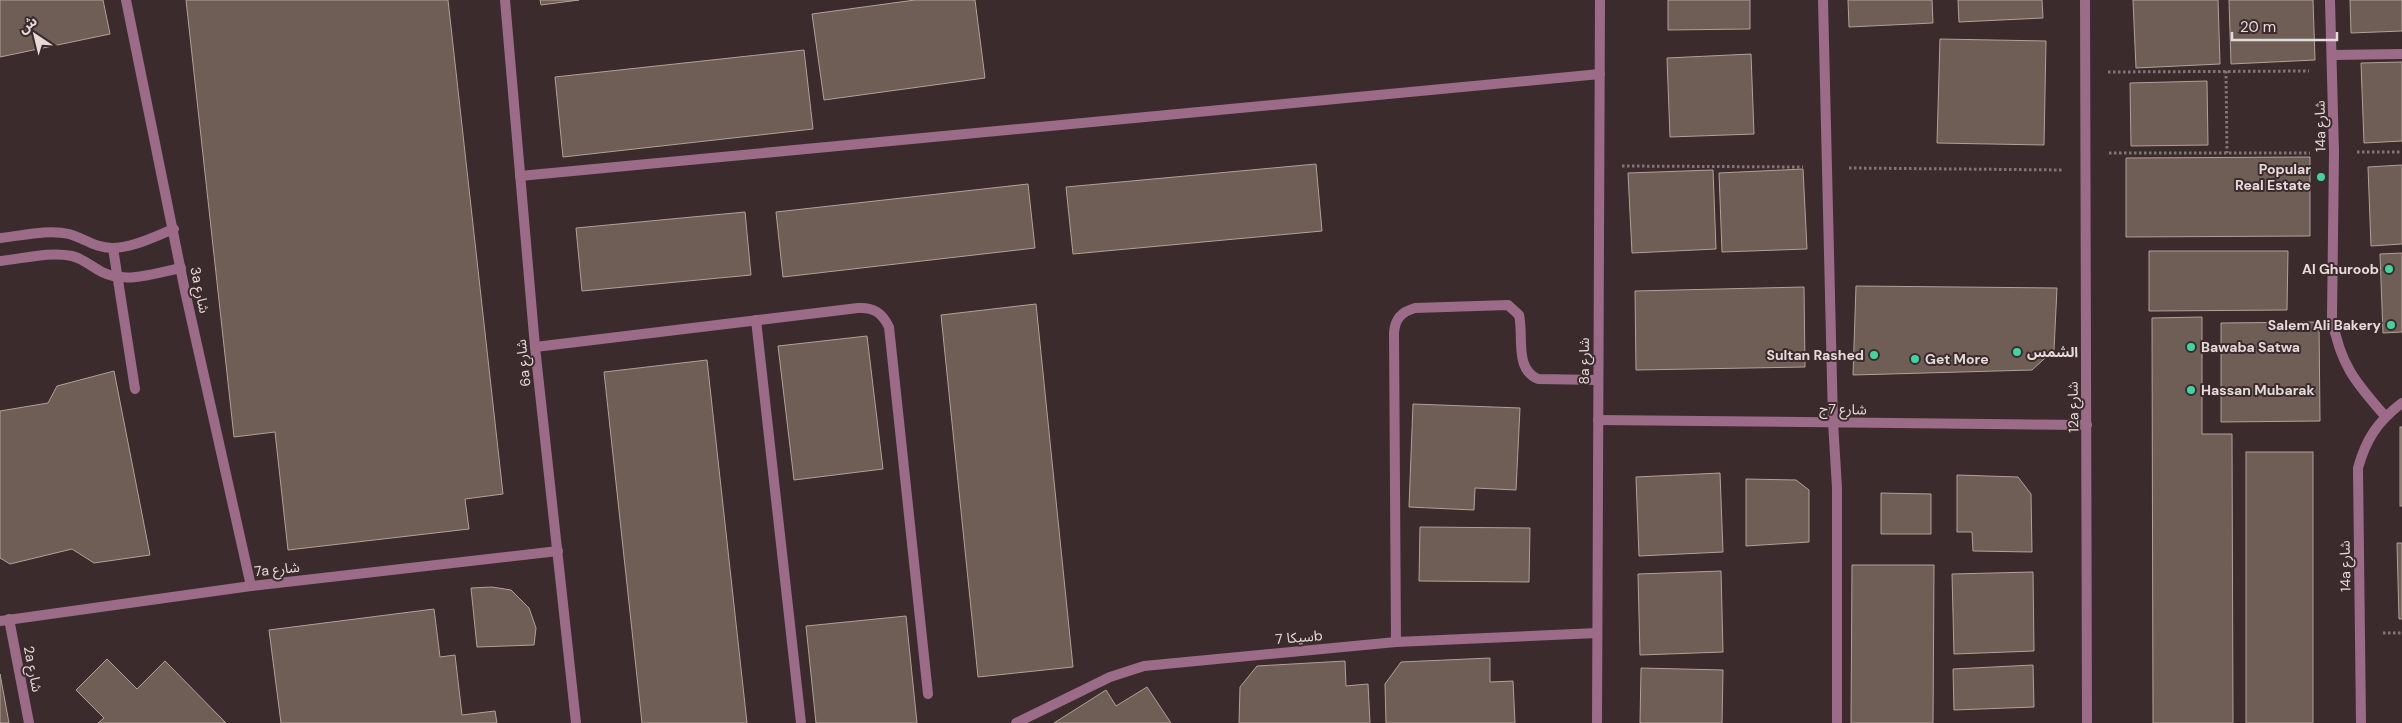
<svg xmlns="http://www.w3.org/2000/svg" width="2402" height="723" font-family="'DM Sans','Noto Sans Arabic',sans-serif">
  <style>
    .building { fill: #6f5e56; stroke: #b3a097 }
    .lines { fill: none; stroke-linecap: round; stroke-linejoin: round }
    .path { stroke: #837475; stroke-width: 3; stroke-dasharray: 2.5 2.5; stroke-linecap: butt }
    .service { stroke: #9c6b87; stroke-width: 10 }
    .minor { stroke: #9c6b87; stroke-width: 10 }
    .poi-dot { fill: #3fd4a2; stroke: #3c2b2c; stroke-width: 2 }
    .labels { text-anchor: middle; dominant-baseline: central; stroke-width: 4; stroke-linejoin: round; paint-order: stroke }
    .street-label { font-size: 14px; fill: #e6dada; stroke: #3c2b2c }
    .poi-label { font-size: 14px; font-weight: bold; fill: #e6dada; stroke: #3c2b2c; text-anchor: end }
  </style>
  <rect width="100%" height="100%" fill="#3c2b2c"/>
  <g class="building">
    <path d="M0,0H103L110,34L0,57Z"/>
    <path d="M186,0H448L503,494L465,499L469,529L288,550L275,432L234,437Z"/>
    <path d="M540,0H579L541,5Z"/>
    <path d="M915,0H975L985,78L824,100L812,14Z"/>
    <path d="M1668,0H1750V29L1668,30Z"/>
    <path d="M1848,0H1932L1933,23L1849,27Z"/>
    <path d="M1958,0H2042L2043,18L1959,22Z"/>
    <path d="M2133,0H2218L2220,64L2136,68Z"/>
    <path d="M2229,0H2313L2315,60L2231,64Z"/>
    <path d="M2350,0H2402V31L2351,33Z"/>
    <path d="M1940,39L2046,41L2044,145L1937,143Z"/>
    <path d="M804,50L813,129L563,157L555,77Z"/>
    <path d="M1751,54L1754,134L1670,137L1667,58Z"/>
    <path d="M2402,62V141L2364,143L2361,63Z"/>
    <path d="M2207,81L2208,145L2131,146L2130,83Z"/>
    <path d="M2310,157V236L2126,237V158Z"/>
    <path d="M1316,164L1322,231L1073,254L1066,187Z"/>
    <path d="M2402,165V244L2371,246L2368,167Z"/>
    <path d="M1803,169L1807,249L1722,252L1719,173Z"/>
    <path d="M1713,170L1716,249L1632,253L1628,173Z"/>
    <path d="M1028,184L1035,248L783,277L776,212Z"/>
    <path d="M745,212L751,275L582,291L576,228Z"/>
    <path d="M2149,251H2288L2287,310L2149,311Z"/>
    <path d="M2402,253V332L2383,333L2380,254Z"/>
    <path d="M1856,286L2057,288L2054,350L2032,370L1853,375Z"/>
    <path d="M1804,287L1805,367L1636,370L1635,291Z"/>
    <path d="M1036,304L1073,667L978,677L941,315Z"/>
    <path d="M2202,317V434H2232L2233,723H2153L2152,318Z"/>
    <path d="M2319,322L2320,421L2221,422V323Z"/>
    <path d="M867,336L883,469L794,480L778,346Z"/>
    <path d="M707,360L747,723H642L604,372Z"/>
    <path d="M114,371L150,555L94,563L72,549L10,564L0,558V411L48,403L57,386Z"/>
    <path d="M1413,404L1520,408L1516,490L1475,488L1474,510L1409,507Z"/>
    <rect x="2400" y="427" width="2" height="79"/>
    <rect x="2246" y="452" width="67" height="271"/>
    <path d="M1720,473L1723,552L1639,556L1636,477Z"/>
    <path d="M1957,475L2018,477L2031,494L2032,552L1973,551L1972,532H1957Z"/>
    <path d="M1746,479L1796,480L1809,490V542L1746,546Z"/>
    <path d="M1881,493L1931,494V534H1881Z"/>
    <path d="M1420,527L1530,528L1529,582L1419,581Z"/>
    <path d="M2397,543H2402V619H2399Z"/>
    <path d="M1852,565H1934L1933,723H1851Z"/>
    <path d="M1721,571L1723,652L1640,655L1638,574Z"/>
    <path d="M2033,572L2034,651L1954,654L1952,574Z"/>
    <path d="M492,587L511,590L529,608L536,628L534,645L477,647L471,588Z"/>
    <path d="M434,609L440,657L455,655L462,715L495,711L497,723H281L269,630Z"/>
    <path d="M906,616L917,723H816L806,626Z"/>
    <path d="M1490,658V682L1513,681L1515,723H1386L1385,684L1401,662Z"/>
    <path d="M107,659L137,689L165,661L226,723H98L104,718L76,690Z"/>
    <path d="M1345,661L1346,686L1368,684L1370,723H1239L1240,687L1257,666Z"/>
    <path d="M2033,665L2034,707L1954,710L1953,669Z"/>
    <path d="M1641,668L1723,670L1722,723H1640Z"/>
    <path d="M0,674L9,723H0Z"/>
    <path d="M1147,687L1171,723H1054L1106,690L1116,706Z"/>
  </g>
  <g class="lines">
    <g class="path">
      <path d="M2226,71L2227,153"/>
      <path d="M2108,72L2309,71"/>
      <path d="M2357,152H2402"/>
      <path d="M2109,153H2310"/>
      <path d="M1622,166L1803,167"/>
      <path d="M1849,168L2063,170"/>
      <path d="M2383,633H2402"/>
    </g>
    <g class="service">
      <path d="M1823,0L1833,422L1837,488V723"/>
      <path d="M2332,55L2402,54"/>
      <path d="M520,176L1600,74"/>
      <path d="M0,238C21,236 48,229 69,234C84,238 95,248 112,248C133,248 155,236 174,229"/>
      <path d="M113,248L135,389"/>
      <path d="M0,261C22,259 50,251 72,256C84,259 92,267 102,272C126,284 156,273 181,268"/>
      <path d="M1396,642L1394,333C1395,319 1401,312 1415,308L1508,305L1519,315C1524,336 1514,369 1538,379L1598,380"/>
    </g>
    <g class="minor">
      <path d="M126,0L185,291L251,586"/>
      <path d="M505,0L535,347L576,723"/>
      <path d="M2085,0L2087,723"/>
      <path d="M2330,0L2334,152L2332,318C2340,364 2355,382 2385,416"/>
      <path d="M756,320L801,723"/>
      <path d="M535,347L858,308C874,307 882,313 889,327L928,694"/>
      <path d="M1598,420L2087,425"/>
      <path d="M9,619L29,723"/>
      <path d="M0,621L251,586L558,551"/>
      <path d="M1016,723L1110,677L1144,666L1396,642L1597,633"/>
      <path d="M1597,723L1600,0"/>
      <path d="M2361,723L2358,468C2366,439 2378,421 2402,403"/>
    </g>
  </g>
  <g class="poi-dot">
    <circle cx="2321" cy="177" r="5"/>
    <circle cx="2389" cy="269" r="5"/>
    <circle cx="2391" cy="325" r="5"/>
    <circle cx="2191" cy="347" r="5"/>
    <circle cx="2017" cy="352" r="5"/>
    <circle cx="1874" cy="355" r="5"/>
    <circle cx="1915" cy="359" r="5"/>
    <circle cx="2191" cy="390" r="5"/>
  </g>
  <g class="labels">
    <g class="street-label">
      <text transform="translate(2320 126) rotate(-91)">14a شارع</text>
      <text transform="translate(200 290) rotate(78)">3a شارع</text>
      <text transform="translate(1584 361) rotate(-90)">8a شارع</text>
      <text transform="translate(523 363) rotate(-96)">6a شارع</text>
      <text transform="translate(2073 407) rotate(-91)">12a شارع</text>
      <text transform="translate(1843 409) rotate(1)">شارع 7ج</text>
      <text transform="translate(2345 566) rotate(-91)">14a شارع</text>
      <text transform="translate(277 569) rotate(-6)">7a شارع</text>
      <text transform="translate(1299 637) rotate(-5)">سيكا 7b</text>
      <text transform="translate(33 669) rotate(79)">2a شارع</text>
    </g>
    <g class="poi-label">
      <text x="2311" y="169">Popular<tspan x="2311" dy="16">Real Estate</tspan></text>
      <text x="2379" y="269">Al Ghuroob</text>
      <text x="2381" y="325">Salem Ali Bakery</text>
      <text x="2201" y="347" text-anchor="start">Bawaba Satwa</text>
      <text x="2027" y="352" text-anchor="start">الشمس</text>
      <text x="1864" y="355">Sultan Rashed</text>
      <text x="1925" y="359" text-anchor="start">Get More</text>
      <text x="2201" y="390" text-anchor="start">Hassan Mubarak</text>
    </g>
  </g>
  <g transform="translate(35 35) rotate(325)" stroke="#3c2b2c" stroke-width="4" paint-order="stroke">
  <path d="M0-4L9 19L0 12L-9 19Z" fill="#e6dada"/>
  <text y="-8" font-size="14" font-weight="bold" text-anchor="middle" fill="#e6dada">ش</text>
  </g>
  <path d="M2232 32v8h105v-8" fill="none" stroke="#e6dada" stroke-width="2.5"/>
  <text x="2240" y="32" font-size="15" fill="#e6dada" stroke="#3c2b2c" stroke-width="4" paint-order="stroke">20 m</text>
</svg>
